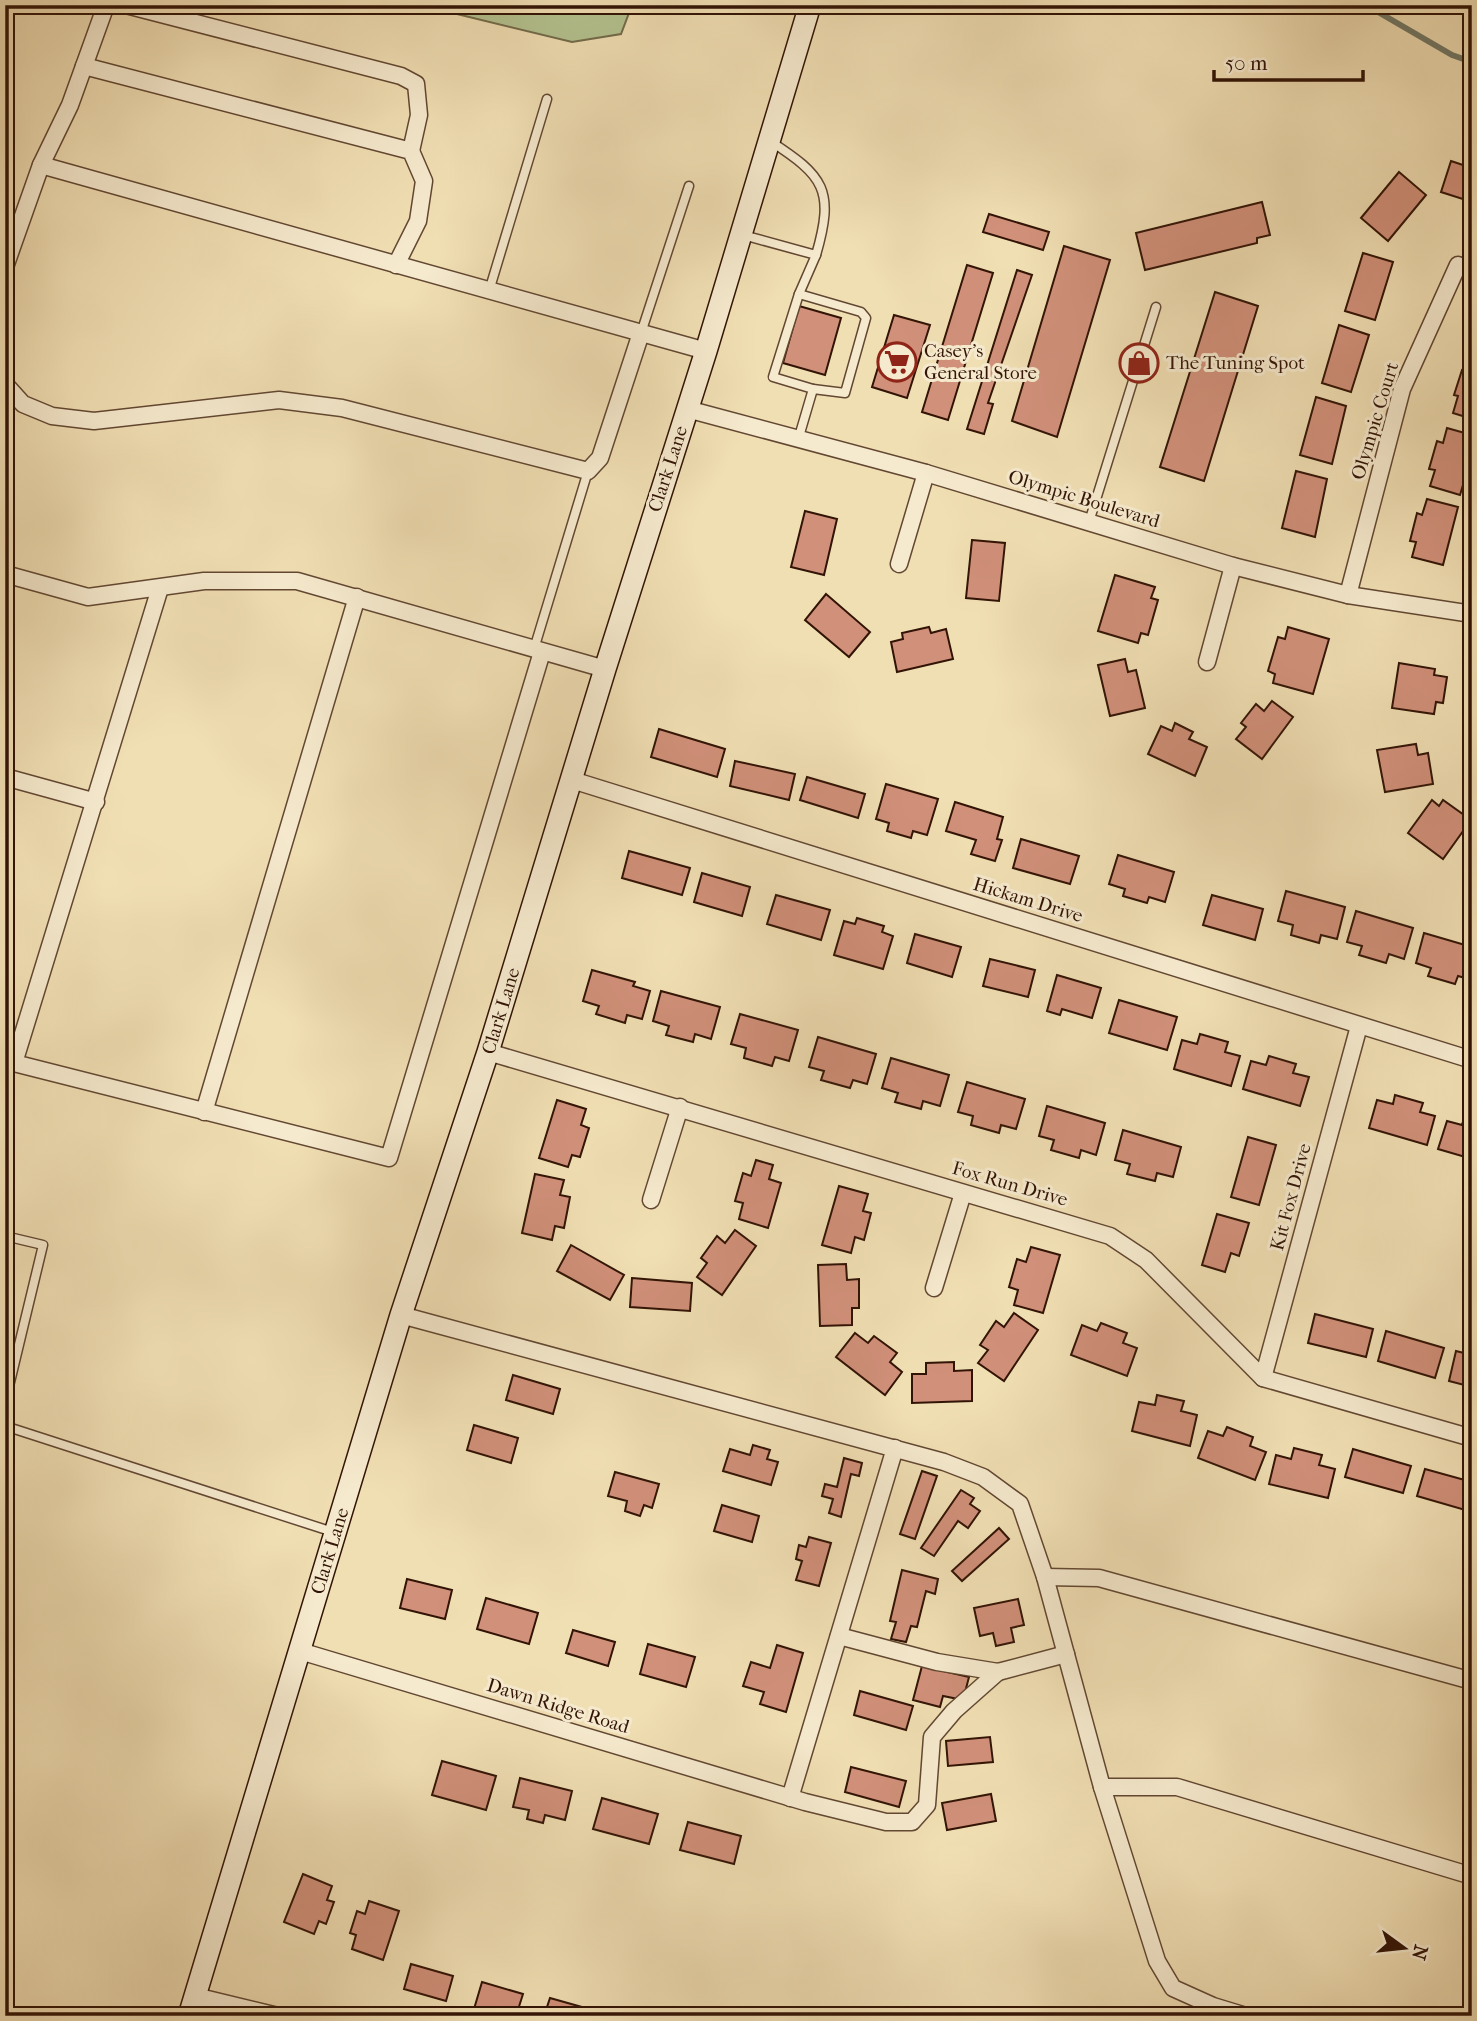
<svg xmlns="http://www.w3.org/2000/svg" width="1477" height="2021" font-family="'IM FELL French Canon',serif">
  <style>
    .green { fill: #b4c391; stroke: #736c4c; stroke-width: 2 }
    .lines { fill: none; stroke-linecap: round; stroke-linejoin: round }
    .stream { stroke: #717968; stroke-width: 6 }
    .building { fill: #d1907a; stroke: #321406; stroke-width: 2 }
    .service-casing { stroke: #624732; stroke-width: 11 }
    .minor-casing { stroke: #624732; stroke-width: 19 }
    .secondary-casing { stroke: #321406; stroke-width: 24 }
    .service { stroke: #f6eace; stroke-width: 8 }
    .minor { stroke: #f6eace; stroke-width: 16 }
    .secondary { stroke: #f6eace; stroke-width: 21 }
    .labels { text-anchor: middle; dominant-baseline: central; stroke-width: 6; stroke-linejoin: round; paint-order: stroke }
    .poi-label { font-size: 19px; fill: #321406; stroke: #f6eace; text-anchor: start }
    .street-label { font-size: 19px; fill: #321406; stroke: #f6eace }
  </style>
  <rect width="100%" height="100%" fill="#f1dfb4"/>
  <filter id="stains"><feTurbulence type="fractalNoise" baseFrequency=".00286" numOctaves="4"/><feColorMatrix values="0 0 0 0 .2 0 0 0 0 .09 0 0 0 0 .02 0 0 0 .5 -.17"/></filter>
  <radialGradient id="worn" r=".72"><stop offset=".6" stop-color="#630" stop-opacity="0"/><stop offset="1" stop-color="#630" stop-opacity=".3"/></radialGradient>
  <path class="green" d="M420,5H632L621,34L572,42Z"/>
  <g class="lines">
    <path class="stream" d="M1366,5L1452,55L1472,62"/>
  </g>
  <g class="building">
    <path d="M1451,161L1472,168V202L1441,192Z"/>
    <path d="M1399,172L1426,195L1388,241L1361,218Z"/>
    <path d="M1262,202L1270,235L1257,238V243L1145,270L1136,233Z"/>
    <path d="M989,214L1049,232L1043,250L983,232Z"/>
    <path d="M1064,246L1110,260L1057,437L1012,421Z"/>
    <path d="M1363,253L1393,262L1375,320L1345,311Z"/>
    <path d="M967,265L993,273L948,420L922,412Z"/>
    <path d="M1017,270L1032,275L988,403L993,404L984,434L967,429Z"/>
    <path d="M1215,292L1258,306L1204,481L1160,467Z"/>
    <path d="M799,306L841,318L825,375L783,363Z"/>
    <path d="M894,315L930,325L907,398L872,387Z"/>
    <path d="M1339,325L1369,335L1351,392L1322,383Z"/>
    <path d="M1472,362V419L1453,413L1458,396L1454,395L1462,370L1468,372Z"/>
    <path d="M1316,397L1346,406L1332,464L1300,455Z"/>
    <path d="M1447,428L1472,435V455L1460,495L1430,486L1435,470L1429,469L1437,441L1443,443Z"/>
    <path d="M1296,471L1327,479L1315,537L1282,528Z"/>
    <path d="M1427,499L1458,507L1443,565L1412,557L1416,542L1410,541L1417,513L1422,515Z"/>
    <path d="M805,511L837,519L824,575L791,567Z"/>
    <path d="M972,540L1005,543L999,601L966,598Z"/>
    <path d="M1115,575L1155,587L1151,598L1158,600L1148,635L1141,633L1138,643L1098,631Z"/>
    <path d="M826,594L870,632L849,657L805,620Z"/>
    <path d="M929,627L931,633L946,629L953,659L897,672L891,642L903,639L902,633Z"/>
    <path d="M1288,627L1329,639L1313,694L1273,683L1275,674L1268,671L1278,637L1285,639Z"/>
    <path d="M1125,659L1128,672L1136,670L1145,708L1110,716L1098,665Z"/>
    <path d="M1399,663L1435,669L1434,675L1447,677L1443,703L1436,702L1434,714L1392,708Z"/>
    <path d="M1272,701L1293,717L1262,759L1236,739L1246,727L1241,723L1256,704L1264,711Z"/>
    <path d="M1175,723L1193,732L1189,739L1207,747L1195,776L1148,754L1161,726L1172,731Z"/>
    <path d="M659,729L725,749L717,777L651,757Z"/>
    <path d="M1416,744L1418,755L1428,753L1433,784L1385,792L1377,750Z"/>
    <path d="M735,761L795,774L789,800L730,786Z"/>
    <path d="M807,777L865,794L858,818L800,800Z"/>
    <path d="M886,784L938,799L927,835L913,831L911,838L887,831L889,823L876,819Z"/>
    <path d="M1432,800L1439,806L1443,800L1471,820L1443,859L1408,833Z"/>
    <path d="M955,802L1003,817L997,839L1002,840L995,861L971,854L976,840L946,831Z"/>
    <path d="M1021,839L1079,856L1070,884L1013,868Z"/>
    <path d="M629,851L690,868L682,895L622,878Z"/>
    <path d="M1118,855L1174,872L1165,902L1149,897L1147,903L1123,896L1125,889L1109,884Z"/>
    <path d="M702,873L750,887L742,916L694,902Z"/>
    <path d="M1286,891L1345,907L1337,939L1321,935L1319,943L1291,935L1293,925L1278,921Z"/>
    <path d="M776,895L830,910L821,940L767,924Z"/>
    <path d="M1212,895L1263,909L1255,940L1203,925Z"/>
    <path d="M1356,911L1413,928L1404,959L1389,954L1386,963L1359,955L1362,946L1347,942Z"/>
    <path d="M857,918L884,926L882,932L893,936L883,969L834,955L844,921L855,924Z"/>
    <path d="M1424,933L1472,947V980L1458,976L1455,984L1428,976L1431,968L1416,963Z"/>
    <path d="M915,934L961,947L952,977L907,963Z"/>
    <path d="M990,959L1035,970L1028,997L983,986Z"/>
    <path d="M592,970L635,982L633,986L650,991L642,1019L627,1015L625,1023L596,1014L599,1006L583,1001Z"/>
    <path d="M1057,975L1101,988L1092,1018L1062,1009L1060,1015L1047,1011Z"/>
    <path d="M661,991L720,1007L711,1039L695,1034L693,1042L666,1035L669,1026L653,1021Z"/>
    <path d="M1119,1000L1177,1017L1167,1050L1109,1033Z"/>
    <path d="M740,1014L798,1030L789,1061L775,1057L772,1066L744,1058L746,1048L731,1044Z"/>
    <path d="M1200,1034L1228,1042L1225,1052L1240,1056L1231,1086L1174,1069L1182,1040L1197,1044Z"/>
    <path d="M818,1037L876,1054L867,1084L853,1080L850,1088L821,1080L824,1071L809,1067Z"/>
    <path d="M1269,1056L1296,1064L1293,1073L1309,1077L1300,1106L1243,1089L1251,1061L1266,1065Z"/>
    <path d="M891,1058L949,1075L940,1106L923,1101L921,1109L895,1102L898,1093L882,1088Z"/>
    <path d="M967,1082L1025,1099L1016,1129L1001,1125L999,1133L971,1125L973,1116L958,1112Z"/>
    <path d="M1395,1095L1423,1103L1420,1112L1435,1116L1427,1145L1369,1128L1377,1100L1393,1104Z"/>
    <path d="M557,1100L586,1109L581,1125L589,1128L580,1157L572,1155L568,1167L539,1158Z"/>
    <path d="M1047,1106L1105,1123L1096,1155L1081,1150L1079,1158L1051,1150L1054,1140L1039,1136Z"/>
    <path d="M1465,1115L1472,1117V1159L1438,1149L1447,1121L1462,1125Z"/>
    <path d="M1123,1130L1181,1147L1173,1177L1157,1173L1155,1181L1127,1174L1130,1164L1115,1160Z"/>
    <path d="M1248,1137L1276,1145L1259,1205L1231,1197Z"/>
    <path d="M756,1160L773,1165L769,1179L781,1183L768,1228L739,1219L743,1203L735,1201L743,1173L751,1176Z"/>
    <path d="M535,1174L564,1180L560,1195L570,1197L564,1228L555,1226L552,1240L522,1233Z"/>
    <path d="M839,1186L868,1194L863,1211L871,1213L864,1240L855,1237L851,1253L822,1245Z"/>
    <path d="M1217,1214L1249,1223L1239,1256L1231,1253L1225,1272L1202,1265Z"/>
    <path d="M735,1230L756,1246L722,1295L697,1277L707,1263L701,1258L717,1236L725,1243Z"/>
    <path d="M571,1245L624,1275L610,1300L557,1271Z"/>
    <path d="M1031,1247L1060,1255L1043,1313L1014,1305L1018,1290L1009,1287L1017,1259L1026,1262Z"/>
    <path d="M846,1264L847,1280L859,1279V1308H852V1325L820,1326L818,1265Z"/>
    <path d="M632,1278L692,1283L690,1311L630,1307Z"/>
    <path d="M1014,1313L1038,1330L1004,1381L978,1363L988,1350L980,1345L996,1321L1004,1327Z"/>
    <path d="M1315,1314L1373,1329L1366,1357L1308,1343Z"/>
    <path d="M1101,1323L1127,1333L1123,1343L1137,1348L1127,1376L1071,1355L1082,1325L1097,1331Z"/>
    <path d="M1386,1331L1444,1348L1435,1378L1378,1361Z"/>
    <path d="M855,1333L868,1343L874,1336L897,1353L890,1362L902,1372L885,1395L836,1357Z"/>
    <path d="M1456,1351L1472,1355V1387L1449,1381Z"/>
    <path d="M954,1362V1371L972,1370V1401L912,1403V1374H926V1363Z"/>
    <path d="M513,1375L560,1389L553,1414L506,1400Z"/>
    <path d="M1157,1395L1184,1401L1181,1411L1197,1415L1190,1446L1132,1431L1139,1402L1155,1405Z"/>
    <path d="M474,1425L518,1438L511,1463L467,1450Z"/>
    <path d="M1227,1427L1253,1437L1250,1446L1266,1452L1255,1480L1198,1458L1208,1431L1223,1436Z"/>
    <path d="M753,1445L770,1450L767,1459L778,1462L771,1485L723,1471L730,1449L750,1455Z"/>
    <path d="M1294,1448L1322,1455L1319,1465L1335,1469L1328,1498L1269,1484L1276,1455L1291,1459Z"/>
    <path d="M1353,1449L1411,1466L1403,1493L1345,1477Z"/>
    <path d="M844,1458L862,1463L859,1476L851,1474L841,1517L829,1513L833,1499L822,1496L825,1484L837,1487Z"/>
    <path d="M1425,1469L1472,1482V1512L1417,1496Z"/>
    <path d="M922,1471L937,1476L915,1539L900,1534Z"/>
    <path d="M615,1472L659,1484L652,1508L644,1505L640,1516L625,1511L627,1501L608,1496Z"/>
    <path d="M961,1490L974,1498L970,1504L980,1511L968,1528L958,1521L934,1556L921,1548Z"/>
    <path d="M722,1505L759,1516L752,1542L714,1531Z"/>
    <path d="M999,1528L1009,1539L962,1581L952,1571Z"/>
    <path d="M809,1537L831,1543L819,1586L796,1580L802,1561L796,1559L799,1545L806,1547Z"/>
    <path d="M902,1570L938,1579L935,1594L926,1591L917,1627L911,1626L906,1642L891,1639L896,1622L890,1621Z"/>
    <path d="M407,1579L452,1590L445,1619L400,1608Z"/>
    <path d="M486,1598L538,1613L529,1644L477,1629Z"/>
    <path d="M1018,1599L1024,1625L1011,1628L1014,1642L996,1646L993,1633L980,1636L974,1608Z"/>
    <path d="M573,1630L615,1642L608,1666L566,1653Z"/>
    <path d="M648,1644L695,1657L686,1687L640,1674Z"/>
    <path d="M777,1645L803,1653L786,1712L760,1704L764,1692L743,1686L751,1662L770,1668Z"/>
    <path d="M922,1666L969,1677L963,1700L943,1696L940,1707L913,1700Z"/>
    <path d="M860,1691L913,1706L906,1730L854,1715Z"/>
    <path d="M990,1737L993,1762L948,1766L946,1741Z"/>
    <path d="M442,1761L496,1776L486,1810L432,1795Z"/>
    <path d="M851,1767L906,1781L899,1807L845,1792Z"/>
    <path d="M520,1778L572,1791L565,1820L545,1815L543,1823L527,1819L529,1810L513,1807Z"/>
    <path d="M991,1794L996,1821L947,1830L942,1803Z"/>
    <path d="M602,1798L658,1814L649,1844L593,1829Z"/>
    <path d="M688,1822L741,1836L734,1864L680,1850Z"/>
    <path d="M303,1874L332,1886L327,1900L334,1902L326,1924L319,1921L314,1934L284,1922Z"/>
    <path d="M369,1901L399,1911L383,1960L352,1949L356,1935L350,1933L357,1911L365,1914Z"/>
    <path d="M411,1964L453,1976L446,2001L404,1989Z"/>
    <path d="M482,1982L523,1994L516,2016H497L474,2009Z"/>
    <path d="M550,1998L589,2009L587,2016H544Z"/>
  </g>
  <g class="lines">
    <g class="service-casing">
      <g id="service">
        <path d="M770,141C824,176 835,190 816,255"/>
        <path d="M743,235L816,255L799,294L861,312L866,318L845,393L813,389L798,440"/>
        <path d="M489,291L547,99"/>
        <path d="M799,294L773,377L813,389"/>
        <path d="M641,333L689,186"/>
        <path d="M1089,522L1156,307"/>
        <path d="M534,649L588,471"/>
        <path d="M5,1236L43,1245L5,1403"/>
        <path d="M5,1426L333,1532"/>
      </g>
    </g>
    <g class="minor-casing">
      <g id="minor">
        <path d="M126,5L401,76L416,84L419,115L411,151"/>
        <path d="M84,66L411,151L424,181L418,221L396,265"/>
        <path d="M41,165L706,351"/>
        <path d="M5,267L41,165L70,105L106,5"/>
        <path d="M5,384L23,404L52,416L94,421L279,400L342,408L588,471L600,458L641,333"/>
        <path d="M687,409L926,473L1233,566L1348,595L1472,614"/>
        <path d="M899,564L926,473"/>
        <path d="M5,574L88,597L204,581H297L605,669"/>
        <path d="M160,588L14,1063L389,1158L542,652"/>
        <path d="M1348,595L1402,389L1458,265"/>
        <path d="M1207,662L1233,566"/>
        <path d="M5,777L96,802"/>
        <path d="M572,780L1472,1060"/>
        <path d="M488,1052L1110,1236L1146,1260L1263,1378L1472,1438"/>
        <path d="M204,1112L357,597"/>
        <path d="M651,1200L680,1107"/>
        <path d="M934,1288L963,1193"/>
        <path d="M401,1315L944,1462L983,1477L1020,1504L1045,1577L1102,1787L1157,1961L1173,1988L1213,2006L1246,2016"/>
        <path d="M1263,1378L1359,1026"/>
        <path d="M1045,1577L1099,1578L1472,1681"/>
        <path d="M839,1636L937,1662L998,1672L1066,1654"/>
        <path d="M300,1651L805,1802L886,1822H912L927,1805L932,1737L954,1711L998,1672"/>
        <path d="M1102,1787H1177L1472,1876"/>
        <path d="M790,1798L895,1448"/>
        <path d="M195,1996L278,2016"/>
      </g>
    </g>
    <g class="secondary-casing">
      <path id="secondary" d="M189,2016L401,1315L488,1052L605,669L706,351L810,5"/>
    </g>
    <use href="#service" class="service"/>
    <use href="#minor" class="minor"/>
    <use href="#secondary" class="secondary"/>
  </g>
  <defs>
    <g id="supermarket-ring" transform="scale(2.0125)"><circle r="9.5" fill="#f6eace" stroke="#8f2418" stroke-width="1.5"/><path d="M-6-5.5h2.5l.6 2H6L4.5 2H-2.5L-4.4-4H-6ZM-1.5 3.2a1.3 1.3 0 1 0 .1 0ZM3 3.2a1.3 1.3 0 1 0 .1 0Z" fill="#8f2418"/></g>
    <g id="shop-ring" transform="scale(2.0125)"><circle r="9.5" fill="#f6eace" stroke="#8f2418" stroke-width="1.5"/><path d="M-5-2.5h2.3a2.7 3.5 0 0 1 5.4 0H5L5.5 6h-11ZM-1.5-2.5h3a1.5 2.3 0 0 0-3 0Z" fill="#8f2418"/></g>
  </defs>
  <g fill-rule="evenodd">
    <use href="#supermarket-ring" x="897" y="362"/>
    <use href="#shop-ring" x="1139" y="363"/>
  </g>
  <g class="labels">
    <g class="poi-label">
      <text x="924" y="351">Casey's<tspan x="924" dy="22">General Store</tspan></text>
      <text x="1166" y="363">The Tuning Spot</text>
    </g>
    <g class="street-label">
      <text transform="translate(1375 421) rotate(-73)">Olympic Court</text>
      <text transform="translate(668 469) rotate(-72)">Clark Lane</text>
      <text transform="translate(1084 499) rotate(17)">Olympic Boulevard</text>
      <text transform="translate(1028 900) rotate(17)">Hickam Drive</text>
      <text transform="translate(501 1011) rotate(-73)">Clark Lane</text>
      <text transform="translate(1010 1184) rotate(16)">Fox Run Drive</text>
      <text transform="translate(1291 1197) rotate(-75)">Kit Fox Drive</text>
      <text transform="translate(330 1551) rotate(-73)">Clark Lane</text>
      <text transform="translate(558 1706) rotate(17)">Dawn Ridge Road</text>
    </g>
  </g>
  <rect width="1477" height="2021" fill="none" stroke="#f1dfb4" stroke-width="28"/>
  <rect x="7" y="7" width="1463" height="2007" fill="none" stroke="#321406" stroke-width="3.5"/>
  <rect x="14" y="14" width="1449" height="1993" fill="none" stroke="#321406" stroke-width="2"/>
  <g transform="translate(1404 1948) rotate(105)" stroke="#f6eace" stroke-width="5" paint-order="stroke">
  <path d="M0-5L12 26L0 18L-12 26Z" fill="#321406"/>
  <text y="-10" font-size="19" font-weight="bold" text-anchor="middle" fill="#321406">N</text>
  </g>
  <path d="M1214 70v10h149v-10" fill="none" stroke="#321406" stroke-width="3.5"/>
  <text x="1225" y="70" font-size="21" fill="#321406" stroke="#f6eace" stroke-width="5" paint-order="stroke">50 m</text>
  <rect width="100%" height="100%" filter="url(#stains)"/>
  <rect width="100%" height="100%" fill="url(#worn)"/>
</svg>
